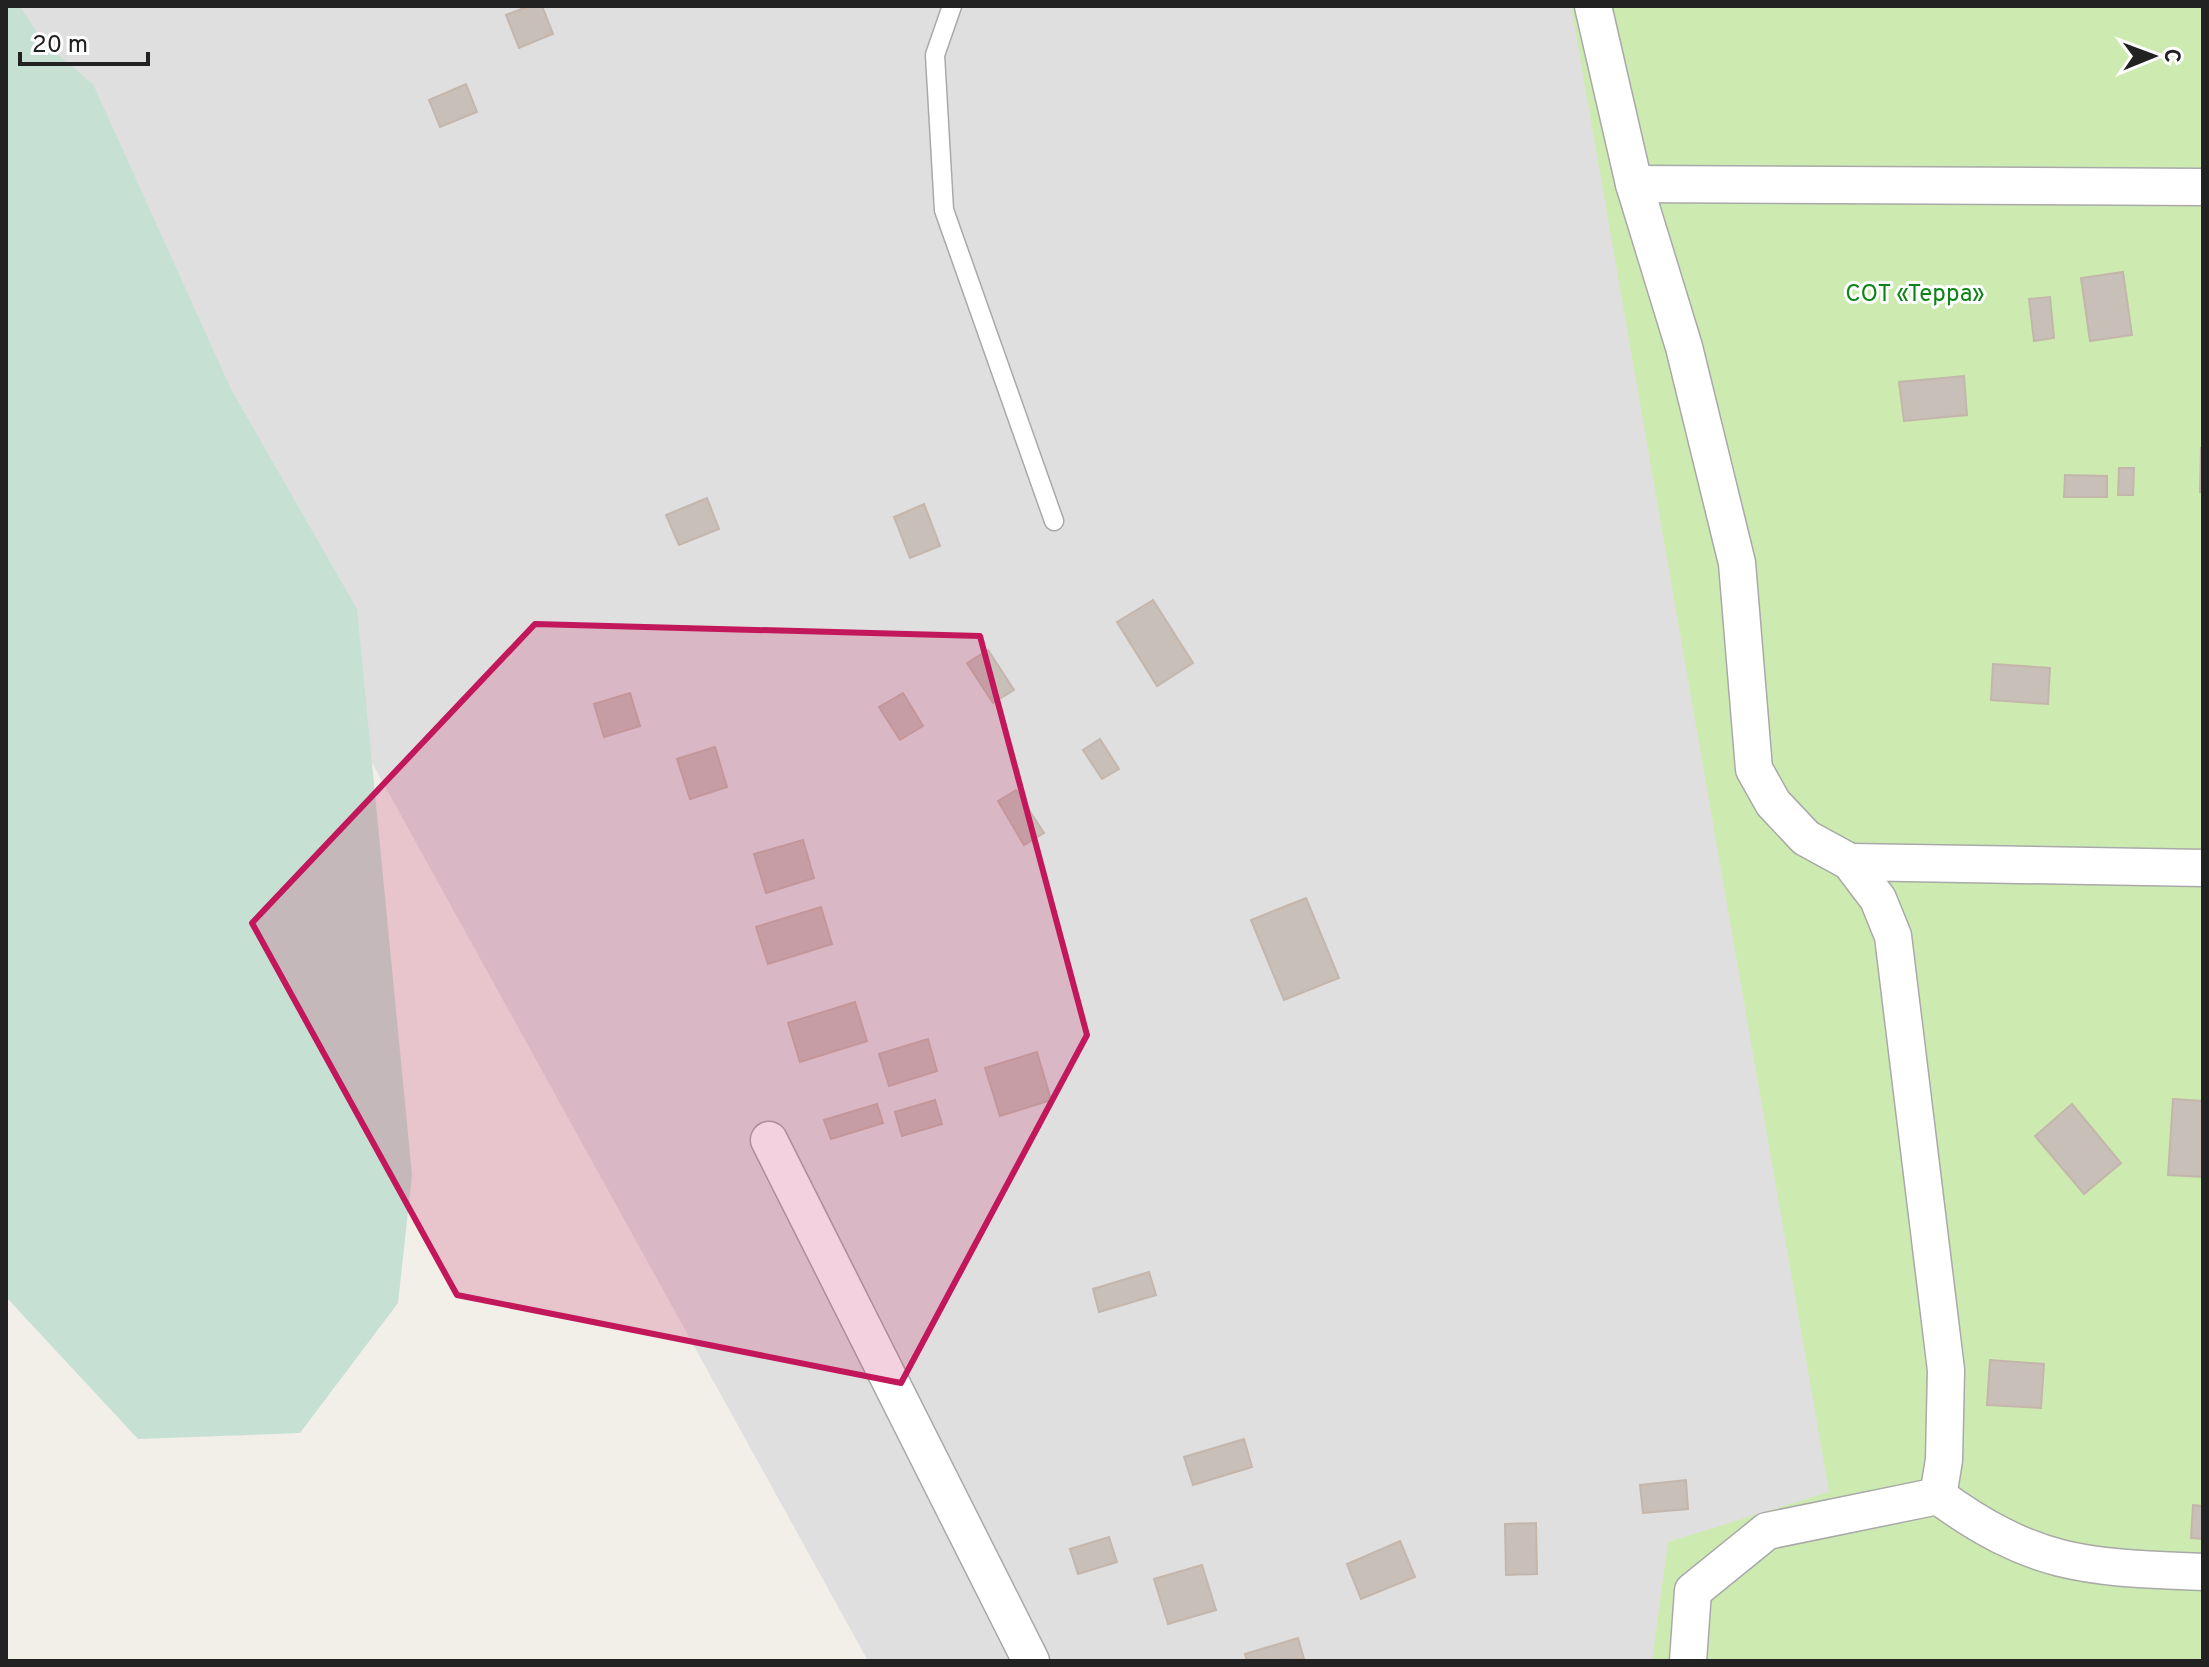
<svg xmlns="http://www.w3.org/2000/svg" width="2209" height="1667" font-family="Overpass,sans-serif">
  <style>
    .residential { fill: #e0dfdf }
    .grass { fill: #cdebb0 }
    .wetland { fill: #c6e0d4 }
    .building { fill: #c7bfb8; stroke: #c4b6ab; stroke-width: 2 }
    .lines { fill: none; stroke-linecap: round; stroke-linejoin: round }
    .lane-casing { stroke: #a9a9a9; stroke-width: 21 }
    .street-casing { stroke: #a9a9a9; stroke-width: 39 }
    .lane { stroke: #fff; stroke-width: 18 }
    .street { stroke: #fff; stroke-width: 36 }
    .marked { fill: #c2185b; fill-opacity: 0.2; stroke: #c2185b; stroke-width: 6; stroke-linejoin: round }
    .labels { text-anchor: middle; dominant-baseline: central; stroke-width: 6; stroke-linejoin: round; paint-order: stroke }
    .park-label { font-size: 24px; fill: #0c8416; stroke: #fff }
  </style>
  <rect width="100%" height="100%" fill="#f2efe9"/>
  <path class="residential" d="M6,6H2203V1661H868L6,100Z"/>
  <path class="grass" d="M1571,6H2203V1661H1652L1668,1542L1829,1492Z"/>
  <path class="wetland" d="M6,6H20L43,42L93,84L231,389L357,609L412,1175L398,1303L300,1433L138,1439L6,1297Z"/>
  <g class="building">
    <path d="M529,6H542L553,34L519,48L506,15Z"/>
    <path d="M466,84L477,112L440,127L429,100Z"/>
    <path d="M2123,272L2132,335L2090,341L2081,278Z"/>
    <path d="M2050,297L2054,338L2034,341L2029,299Z"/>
    <path d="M1964,376L1967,415L1904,421L1899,382Z"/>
    <path d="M2201,448H2203V492H2200Z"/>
    <path d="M2119,468H2134L2133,495H2118Z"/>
    <path d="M2065,475L2107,476V497H2064Z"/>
    <path d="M707,498L719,529L679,545L666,515Z"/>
    <path d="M924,504L940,546L910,558L894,517Z"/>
    <path d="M1153,600L1193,663L1157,686L1117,622Z"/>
    <path d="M988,650L1014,690L993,703L967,663Z"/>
    <path d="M1993,664L2050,668L2048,704L1991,700Z"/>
    <path d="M630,693L640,726L604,737L594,704Z"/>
    <path d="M903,693L923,726L900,740L879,707Z"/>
    <path d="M1100,739L1119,769L1102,779L1083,750Z"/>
    <path d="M715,747L727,787L690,799L677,759Z"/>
    <path d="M1016,790L1044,833L1024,845L998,801Z"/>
    <path d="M803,840L814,878L766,893L754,854Z"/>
    <path d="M1306,898L1339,978L1284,1000L1251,920Z"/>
    <path d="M821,907L832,944L768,964L756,927Z"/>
    <path d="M855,1002L867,1041L800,1062L788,1023Z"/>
    <path d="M928,1039L937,1071L889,1086L879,1054Z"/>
    <path d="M1037,1052L1051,1100L1000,1116L985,1068Z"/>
    <path d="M2173,1099L2203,1101V1177L2168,1175Z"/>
    <path d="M935,1100L942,1124L902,1136L895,1112Z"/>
    <path d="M877,1104L883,1123L831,1139L824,1120Z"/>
    <path d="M2072,1104L2121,1163L2084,1194L2035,1136Z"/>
    <path d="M1149,1272L1156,1295L1099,1312L1093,1289Z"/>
    <path d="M1990,1360L2044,1364L2041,1408L1987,1405Z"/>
    <path d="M1244,1439L1252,1467L1193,1485L1184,1457Z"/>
    <path d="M1686,1480L1688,1509L1643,1513L1640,1485Z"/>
    <path d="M2193,1505L2203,1506V1539L2191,1538Z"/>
    <path d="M1536,1523L1537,1574L1506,1575L1505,1524Z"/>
    <path d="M1109,1537L1117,1562L1078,1574L1070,1549Z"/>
    <path d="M1400,1541L1415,1577L1361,1599L1347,1564Z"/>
    <path d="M1202,1565L1216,1610L1168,1624L1154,1579Z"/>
    <path d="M1298,1638L1304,1659L1247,1661L1245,1654Z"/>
  </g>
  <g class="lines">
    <g class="lane-casing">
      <path id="lane" d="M952,6L935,55L944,210L1054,521"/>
    </g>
    <g class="street-casing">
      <g id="street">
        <path d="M1593,6L1634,184L1684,347L1737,563L1754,769L1773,803L1806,838L1850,862L1878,899L1893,936L1946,1370L1944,1460L1938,1496"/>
        <path d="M1634,184L2203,187"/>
        <path d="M1850,862L2203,868"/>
        <path d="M769,1140L1031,1661"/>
        <path d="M1688,1661L1693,1591L1767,1531L1938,1496C2036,1567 2086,1567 2203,1572"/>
      </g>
    </g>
    <use href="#lane" class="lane"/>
    <use href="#street" class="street"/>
  </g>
  <path class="marked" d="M535,624L980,636L1087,1035L901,1383L457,1295L252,923Z"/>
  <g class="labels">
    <g class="park-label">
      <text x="1915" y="295">СОТ «Терра»</text>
    </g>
  </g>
  <rect width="2209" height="1667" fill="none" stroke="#222222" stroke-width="16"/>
  <g transform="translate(2153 56) rotate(89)" stroke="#ffffff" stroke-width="6" paint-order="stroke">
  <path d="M0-6L14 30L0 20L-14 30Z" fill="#222222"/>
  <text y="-12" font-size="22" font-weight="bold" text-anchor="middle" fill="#222222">С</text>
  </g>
  <path d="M20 52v12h128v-12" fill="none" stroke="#222222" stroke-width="4"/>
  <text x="32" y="52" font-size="24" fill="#222222" stroke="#ffffff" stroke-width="6" paint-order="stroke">20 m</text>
</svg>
